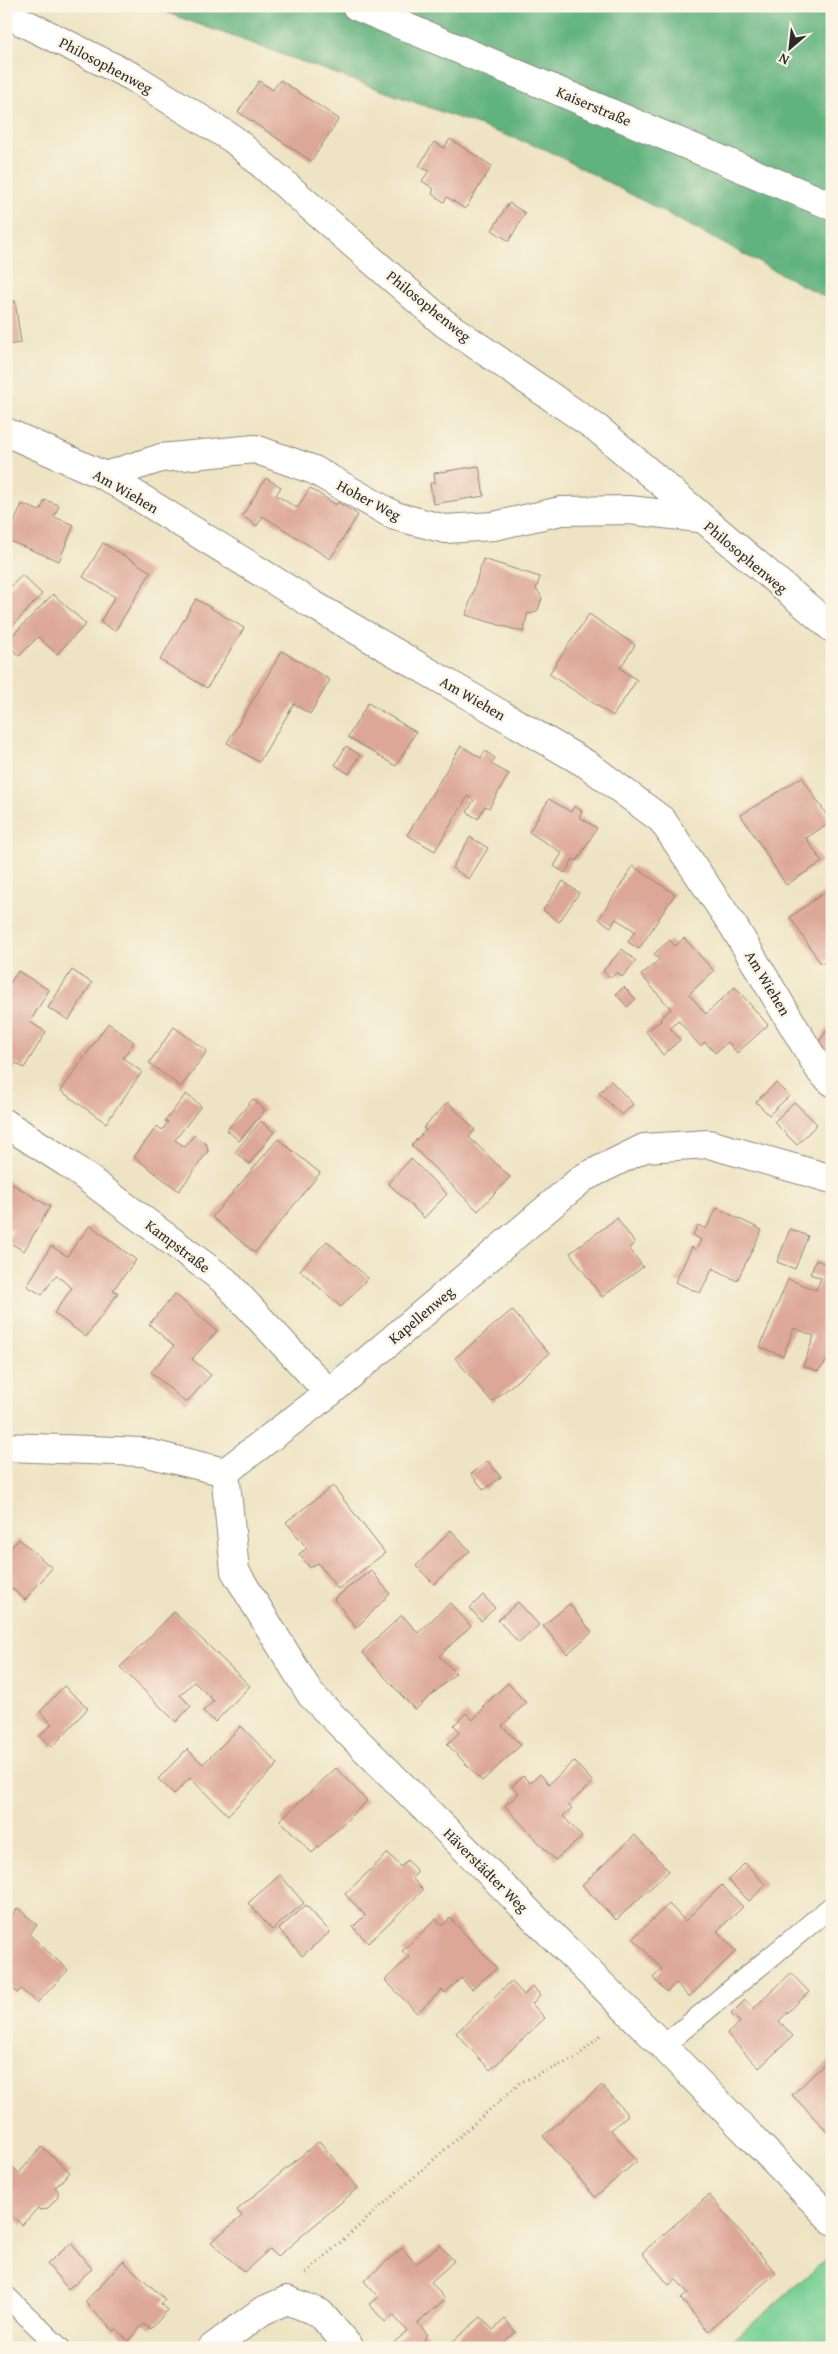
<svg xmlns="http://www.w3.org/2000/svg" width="838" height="2354" font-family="'Gentium Book Plus',serif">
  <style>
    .green { fill: #77cf94; stroke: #517d60 }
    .forest { fill: #61b27e; stroke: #466e54 }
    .building { fill: #dda798 }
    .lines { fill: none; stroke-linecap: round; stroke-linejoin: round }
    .service-casing { stroke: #8c8776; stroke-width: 22 }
    .minor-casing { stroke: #8c8776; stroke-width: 30 }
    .path { stroke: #8c8776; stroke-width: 3; stroke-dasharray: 1 4; stroke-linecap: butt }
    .service { stroke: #fff; stroke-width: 20 }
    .minor { stroke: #fff; stroke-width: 28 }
    .labels { text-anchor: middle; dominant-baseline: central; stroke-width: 5; stroke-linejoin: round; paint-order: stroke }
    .street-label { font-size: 15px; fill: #2b2b2b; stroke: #fcf5e5 }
  </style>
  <rect width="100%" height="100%" fill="#fcf5e5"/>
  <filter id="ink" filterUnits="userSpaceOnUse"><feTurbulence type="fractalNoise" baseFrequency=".02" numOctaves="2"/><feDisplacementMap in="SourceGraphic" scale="10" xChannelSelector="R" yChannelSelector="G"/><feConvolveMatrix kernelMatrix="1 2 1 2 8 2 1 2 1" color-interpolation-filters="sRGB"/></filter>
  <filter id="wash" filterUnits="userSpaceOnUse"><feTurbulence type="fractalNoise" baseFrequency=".0096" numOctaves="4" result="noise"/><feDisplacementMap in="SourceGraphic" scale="20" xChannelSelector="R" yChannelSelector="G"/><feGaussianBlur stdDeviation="1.12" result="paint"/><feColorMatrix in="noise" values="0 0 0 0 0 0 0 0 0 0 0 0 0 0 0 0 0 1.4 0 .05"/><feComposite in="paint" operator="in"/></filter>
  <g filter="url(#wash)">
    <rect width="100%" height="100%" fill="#eee3c2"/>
    <path class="green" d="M832,2254V2348H724Z"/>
    <path class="forest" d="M148,6H832V301L547,150Z"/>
    <g id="blocks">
      <g class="building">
        <path d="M280,80L339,119L311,161L238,112L259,81L273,90Z"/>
        <path d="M450,139L492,166L465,209L447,197L444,202L432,194L434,189L422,181L429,171L419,166L434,142L444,148Z"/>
        <path d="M509,203L525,213L509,241L492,230Z"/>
        <path d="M15,301L21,343L6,345V302Z"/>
        <path d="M479,466L484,496L433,504L430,483H435L434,473Z"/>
        <path d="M266,478L281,487L276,495L297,508L310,488L336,505L338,502L358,515L330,559L263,516L257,526L242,516Z"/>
        <path d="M45,500L59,505L54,517L74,525L59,561L7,540L22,504L40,511Z"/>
        <path d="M103,543L151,572L115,631L100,622L115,597L83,577Z"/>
        <path d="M483,559L540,577L536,590L538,591L542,598L538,610L531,614L528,613L523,632L466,615Z"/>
        <path d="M22,575L42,594L12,627L6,621V592Z"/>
        <path d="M53,594L86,624L57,654L38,637L19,656L6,642Z"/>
        <path d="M196,599L244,628L207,688L160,660Z"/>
        <path d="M589,614L635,645L620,668L637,680L613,716L549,674Z"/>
        <path d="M282,651L330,680L310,714L294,704L259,762L227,743Z"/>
        <path d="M368,703L416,732L396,766L348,737Z"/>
        <path d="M346,746L360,755L349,774L335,765Z"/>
        <path d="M461,746L481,758L485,751L495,758L491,764L509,774L489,808L485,806L478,819L467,812L474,800L468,796L435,851L407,835Z"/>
        <path d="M802,777L831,822L806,838L822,862L786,885L741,815Z"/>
        <path d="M549,799L571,812L574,806L582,811L579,817L597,828L577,861L573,859L565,873L554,866L562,853L529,832Z"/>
        <path d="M470,837L488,848L469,879L452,868Z"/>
        <path d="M633,866L675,894L639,949L628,942L635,931L616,919L611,927L599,919Z"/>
        <path d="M563,881L579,893L559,922L543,910Z"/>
        <path d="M832,887V963L828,959L821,964L790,917Z"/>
        <path d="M6,921L11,924L6,932Z"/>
        <path d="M684,938L714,971L689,994L706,1014L735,987L768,1025L737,1053L728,1042L715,1053L705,1042L700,1046L678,1020L670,1028L680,1040L663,1055L646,1031L661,1021L660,1019L671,1009L641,975L659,960L654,954L663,946L670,940L675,946Z"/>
        <path d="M622,949L636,961L622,977L617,972L611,978L603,971Z"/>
        <path d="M72,970L92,983L69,1020L48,1008Z"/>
        <path d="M18,971L49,990L30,1022L46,1032L24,1068L16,1063L12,1069L6,1066V989Z"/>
        <path d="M624,987L636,999L627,1007L616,994Z"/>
        <path d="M832,1022V1061L814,1050Z"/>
        <path d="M108,1023L134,1042L123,1058L142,1072L106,1123L61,1091Z"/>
        <path d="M174,1027L207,1051L181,1087L149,1063Z"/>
        <path d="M611,1081L633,1104L622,1115L599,1093Z"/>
        <path d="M776,1083L789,1096L769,1115L756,1102Z"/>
        <path d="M186,1094L201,1106L175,1140L185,1147L194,1135L207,1145L208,1151L179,1191L134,1157L157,1126L162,1130L168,1122L165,1121Z"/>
        <path d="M253,1099L265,1110L239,1141L227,1130Z"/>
        <path d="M448,1102L475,1130L469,1137L510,1177L478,1211L411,1145L426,1130L423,1128Z"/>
        <path d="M794,1102L817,1124L797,1145L774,1122Z"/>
        <path d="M261,1121L274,1132L249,1164L235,1152Z"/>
        <path d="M278,1139L320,1173L255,1253L212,1217Z"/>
        <path d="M411,1159L447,1194L424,1218L388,1183Z"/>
        <path d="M6,1180L50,1207L24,1251L7,1241L13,1230L6,1226Z"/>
        <path d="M717,1208L762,1230L737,1281L713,1268L700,1293L675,1282L692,1247L696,1250L701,1240L693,1235L698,1225L706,1229Z"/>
        <path d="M617,1218L635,1243L629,1248L643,1267L602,1297L570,1253Z"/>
        <path d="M90,1225L136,1260L113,1290L118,1293L86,1337L54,1313L72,1288L56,1275L42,1295L27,1286L51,1246L67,1256Z"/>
        <path d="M790,1229L808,1236L795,1269L777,1262Z"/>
        <path d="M327,1241L368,1278L341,1307L300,1270Z"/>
        <path d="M832,1250V1355L818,1371L803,1366L814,1336L794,1328L783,1356L760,1347L788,1279L816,1290L821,1278L810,1274L816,1260L826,1264Z"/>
        <path d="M175,1294L217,1331L192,1359L211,1375L186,1403L151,1372L174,1346L149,1324Z"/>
        <path d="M512,1310L549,1354L492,1402L455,1358Z"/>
        <path d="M488,1461L501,1477L484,1490L471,1474Z"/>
        <path d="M333,1486L385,1553L338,1589L318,1563L310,1568L299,1554L307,1548L286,1522Z"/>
        <path d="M451,1530L470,1551L434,1584L416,1566Z"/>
        <path d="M19,1539L52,1568L25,1600L6,1583V1547L9,1550Z"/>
        <path d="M371,1570L390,1594L356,1628L334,1599Z"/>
        <path d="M483,1595L495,1608L481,1621L470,1608Z"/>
        <path d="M518,1602L539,1625L519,1643L498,1620Z"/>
        <path d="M450,1603L471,1626L439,1656L456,1673L415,1710L362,1652L402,1615L418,1633Z"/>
        <path d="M569,1604L592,1632L567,1654L543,1626Z"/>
        <path d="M174,1612L250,1686L215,1722L203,1711L214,1701L194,1682L180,1695L191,1706L176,1722L120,1667Z"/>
        <path d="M508,1683L526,1703L502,1726L521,1745L482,1781L447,1744L460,1732L454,1725L466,1713L473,1720L484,1708L482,1707Z"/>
        <path d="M64,1686L88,1708L52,1747L40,1736L52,1724L40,1712Z"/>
        <path d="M241,1726L278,1764L228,1815L190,1778L174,1794L158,1779L187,1749L203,1764Z"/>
        <path d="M574,1761L593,1782L568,1805L572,1808L563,1816L582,1837L555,1860L505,1806L519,1793L512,1786L523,1776L530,1783L540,1774L549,1784Z"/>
        <path d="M336,1768L367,1801L312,1853L280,1820Z"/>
        <path d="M635,1835L669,1871L616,1920L582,1885Z"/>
        <path d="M388,1853L401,1867L407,1860L418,1872L412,1878L423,1890L368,1943L353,1927L365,1915L345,1894Z"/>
        <path d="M745,1863L766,1885L749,1901L728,1880Z"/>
        <path d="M280,1875L304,1903L272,1930L248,1903Z"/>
        <path d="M722,1885L743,1907L717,1931L736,1951L689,1997L676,1983L667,1992L653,1978L662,1969L633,1938L669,1904L685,1921Z"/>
        <path d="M306,1905L330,1932L302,1956L279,1929Z"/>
        <path d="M18,1908L37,1925L29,1934L68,1970L37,2003L21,1989L17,1993L6,1982L9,1977L6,1975V1921Z"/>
        <path d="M450,1918L497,1968L472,1989L461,1978L445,1993L442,1990L417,2013L385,1980L409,1957L402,1951L436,1919L442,1926Z"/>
        <path d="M791,1973L809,1992L779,2021L793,2036L759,2068L727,2034L740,2022L731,2014L745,2000L753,2009Z"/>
        <path d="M511,1981L524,1995L533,1986L540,1995L532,2004L545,2018L490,2070L456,2033Z"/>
        <path d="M832,2057V2136L792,2095Z"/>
        <path d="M602,2085L628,2115L611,2130L637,2161L595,2197L543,2136Z"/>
        <path d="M319,2141L358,2188L277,2257L270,2249L244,2272L211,2242L242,2216L237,2210Z"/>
        <path d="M42,2147L70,2172L55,2188L58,2190V2197L47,2209L40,2210L38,2208L22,2225L6,2211V2161L19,2173Z"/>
        <path d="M709,2195L776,2273L708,2331L681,2299L688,2293L676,2279L669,2285L642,2253Z"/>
        <path d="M71,2243L92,2269L68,2289L47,2264Z"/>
        <path d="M440,2245L454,2261L431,2282L445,2299L418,2323L428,2335L424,2339L431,2348H388L407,2331L393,2315L385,2322L369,2304L378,2297L364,2281L402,2248L416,2264Z"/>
        <path d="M123,2261L165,2299L161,2304L168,2310L151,2329L144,2324L128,2341L116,2329L114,2331L85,2302Z"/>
        <path d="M481,2317L493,2330L505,2319L516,2332L503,2343L508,2348H445Z"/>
      </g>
    </g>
  </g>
  <g filter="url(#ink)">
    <use href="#blocks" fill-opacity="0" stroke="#8c8776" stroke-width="1"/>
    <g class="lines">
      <g class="service-casing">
        <g id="service">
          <path d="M663,2046L832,1906"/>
          <path d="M6,2296L60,2348"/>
        </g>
      </g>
      <g class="minor-casing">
        <g id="minor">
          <path d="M356,6L832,206"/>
          <path d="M6,14L133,77L233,139L444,323L598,429L832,628"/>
          <path d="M6,432L105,476L312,604L588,765L662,820L734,927L821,1072L832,1082"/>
          <path d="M105,476L161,458L255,449L314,470L395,516L445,529L494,526L561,511L629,510L699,518"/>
          <path d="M6,1124L67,1163L225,1281L329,1393"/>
          <path d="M6,1447L143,1452L225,1472"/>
          <path d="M225,1472L235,1571L311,1695L663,2046L832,2220"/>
          <path d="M225,1472L329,1393L583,1178L644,1148L709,1144L832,1179"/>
          <path d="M212,2348L262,2311L287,2300L320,2313L350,2348"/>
        </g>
      </g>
      <path class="path" d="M306,2273L521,2082L576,2058L603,2033"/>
      <use href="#service" class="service"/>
      <use href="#minor" class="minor"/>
    </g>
  </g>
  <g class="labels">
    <g class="street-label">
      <text transform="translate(106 65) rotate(28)">Philosophenweg</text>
      <text transform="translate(594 106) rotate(23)">Kaiserstraße</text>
      <text transform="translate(429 306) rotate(39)">Philosophenweg</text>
      <text transform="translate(126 491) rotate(30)">Am Wiehen</text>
      <text transform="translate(369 500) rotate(28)">Hoher Weg</text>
      <text transform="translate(746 557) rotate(40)">Philosophenweg</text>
      <text transform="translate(473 698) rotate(30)">Am Wiehen</text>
      <text transform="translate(768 983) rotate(59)">Am Wiehen</text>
      <text transform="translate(178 1246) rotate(37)">Kampstraße</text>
      <text transform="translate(421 1315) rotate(-40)">Kapellenweg</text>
      <text transform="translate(486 1870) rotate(45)">Häverstädter Weg</text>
    </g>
  </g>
  <rect width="838" height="2354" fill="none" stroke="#fcf5e5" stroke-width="25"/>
  <g transform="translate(790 48) rotate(208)" stroke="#fcf5e5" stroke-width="4" paint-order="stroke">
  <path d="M0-4L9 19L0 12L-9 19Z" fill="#2b2b2b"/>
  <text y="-8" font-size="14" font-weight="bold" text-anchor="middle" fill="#2b2b2b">N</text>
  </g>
</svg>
